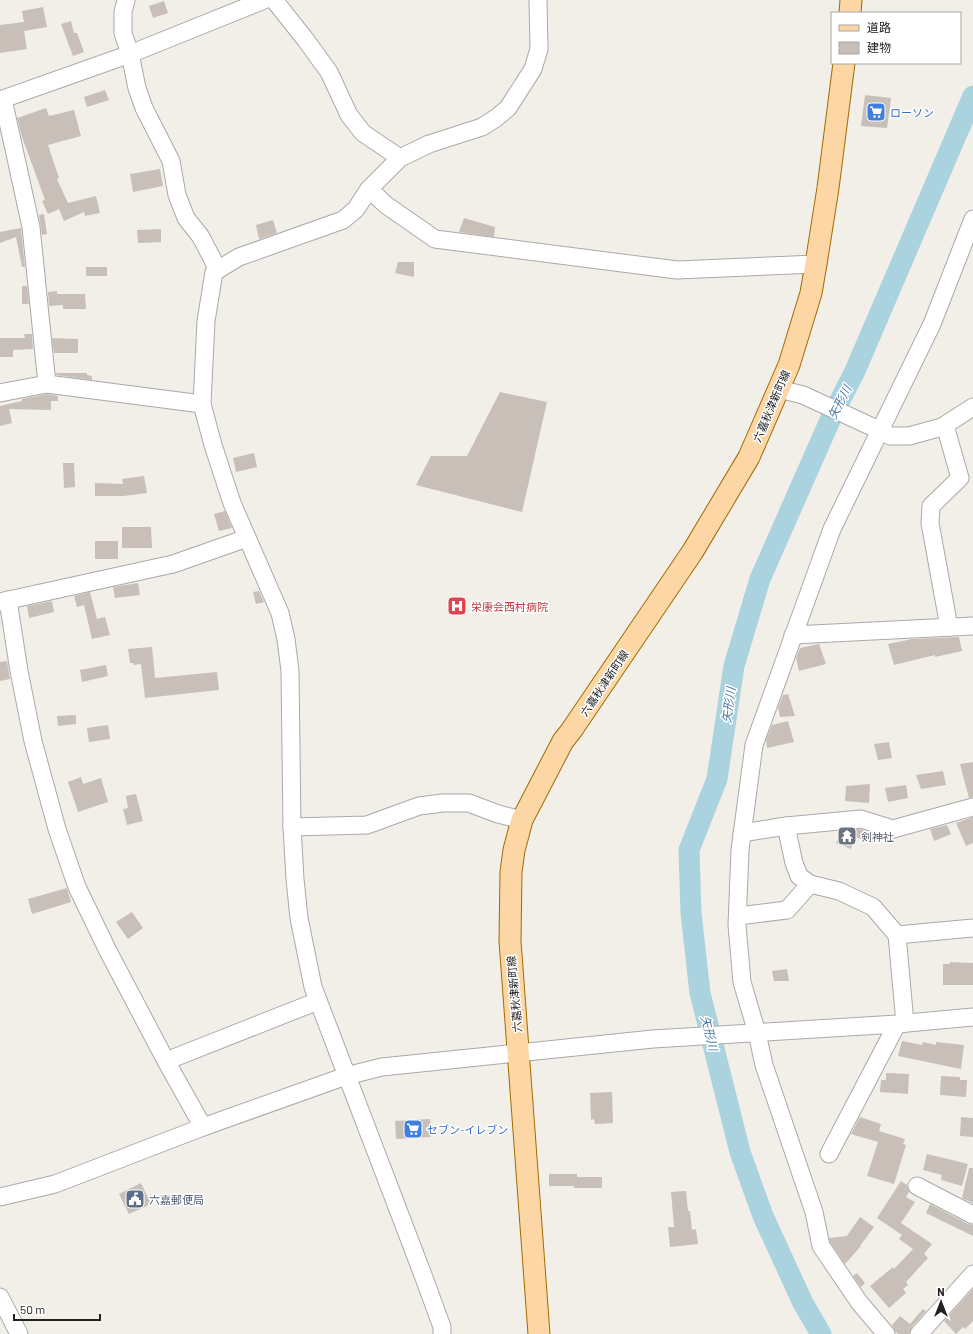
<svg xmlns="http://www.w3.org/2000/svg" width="973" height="1334" font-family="Barlow,'Noto Sans JP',sans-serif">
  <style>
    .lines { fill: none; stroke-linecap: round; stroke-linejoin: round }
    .river { stroke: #aad3df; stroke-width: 21 }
    .building { fill: #c7bfb8 }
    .minor-casing { stroke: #a9a9a9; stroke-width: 19 }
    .major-casing { stroke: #a06b00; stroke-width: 23 }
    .minor { stroke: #fff; stroke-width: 17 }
    .major { stroke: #fcd6a4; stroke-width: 21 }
    .labels { text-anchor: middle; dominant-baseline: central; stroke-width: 3; stroke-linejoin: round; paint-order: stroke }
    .shop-label { font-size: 11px; fill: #366cbe; stroke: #fff; text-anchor: start }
    .street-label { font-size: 11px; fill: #222; stroke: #fff }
    .health-label { font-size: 11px; fill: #be3a42; stroke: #fff; text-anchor: start }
    .worship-label { font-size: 11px; fill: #5b616d; stroke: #fff; text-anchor: start }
    .service-label { font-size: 11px; fill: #4e5e75; stroke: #fff; text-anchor: start }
    .water-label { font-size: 12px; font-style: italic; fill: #4a7aab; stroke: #fff }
  </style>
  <rect width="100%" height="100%" fill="#f2efe9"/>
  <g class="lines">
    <path class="river" d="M821,1334L803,1303L763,1216L740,1152L700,993L691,913L689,850L717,779L734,666L760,579L831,418L855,371L973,96"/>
  </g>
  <g class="building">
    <path d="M164,1L168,13L153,18L149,6Z"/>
    <path d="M43,7L47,27L24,31L27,49L0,53V25L24,22L22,11Z"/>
    <path d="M71,21L74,33H77L84,52L73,56L61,24Z"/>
    <path d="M105,90L109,100L87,107L84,97Z"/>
    <path d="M865,95L891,98L887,128L861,126Z"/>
    <path d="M46,108L49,116L74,110L81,136L48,145L59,178L57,179L68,203L96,196L100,213L85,216L84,212L64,221L59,209L48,214L42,201L45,200L22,137L17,118Z"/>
    <path d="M160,169L163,186L133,192L130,174Z"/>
    <path d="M44,214L47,234L42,235L39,215Z"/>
    <path d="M464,218L495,227L494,237L459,232Z"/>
    <path d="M273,220L277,233L259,239L256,225Z"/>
    <path d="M21,228L25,267H22L16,237L0,243V232Z"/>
    <path d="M161,229V242L138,243L137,230Z"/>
    <path d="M398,262H414V277L395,273Z"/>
    <rect x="86" y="267" width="21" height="9"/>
    <path d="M22,286H27L29,304H22Z"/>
    <path d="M57,291V294H85L86,309H63V305L49,306L48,292Z"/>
    <path d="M24,334H32L33,349L13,350V357H0V338H25Z"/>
    <path d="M52,338L78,339V353H54Z"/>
    <path d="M56,373H87V375L92,376V380L56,375Z"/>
    <path d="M500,392L547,402L522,512L416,485L431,456H467Z"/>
    <path d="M47,394L58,396V401H51V410L9,409L12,423L0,426V406L22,401V399Z"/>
    <path d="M254,453L257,467L236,472L233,458Z"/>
    <path d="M63,463H74L75,487L64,488Z"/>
    <path d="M144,476L147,493L124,496H95V483L123,484L122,479Z"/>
    <path d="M225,511L232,528L219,531L214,514Z"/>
    <path d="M122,527H151L152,548H122Z"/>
    <rect x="95" y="541" width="23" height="18"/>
    <path d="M138,583L140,595L115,598L113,587Z"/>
    <path d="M259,591L264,602L256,604L253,592Z"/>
    <path d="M90,592L97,619L105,617L110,635L92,639L84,605L77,607L74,596Z"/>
    <path d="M52,601L54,612L29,618L27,606Z"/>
    <path d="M959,637L962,651L935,657V655L894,665L888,644L912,639Z"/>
    <path d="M819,644L826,664L799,671L796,658L800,648Z"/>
    <path d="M152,647L155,678L217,672L219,690L145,698L141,664L134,665L133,663H130L128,649Z"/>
    <path d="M7,661L10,679L0,681V662Z"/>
    <path d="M106,665L108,676L82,682L80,670Z"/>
    <path d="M788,694L795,716L780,717L778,708L783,695Z"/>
    <path d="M76,715V724L58,726L57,716Z"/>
    <path d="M788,721L794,742L767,748L766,740L772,725Z"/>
    <path d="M108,725L110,739L89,742L87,728Z"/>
    <path d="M889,742L892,758L878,760L874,744Z"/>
    <path d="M973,762V797L969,798L960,764Z"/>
    <path d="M943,771L946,785L921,789L916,775Z"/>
    <path d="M81,777L83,784L101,778L108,802L78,812L68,782Z"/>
    <path d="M870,784L869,803L845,801L846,786Z"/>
    <path d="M906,785L908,798L888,802L885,788Z"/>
    <path d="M136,794L143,821L127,825L123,809L128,808L126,796Z"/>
    <path d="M973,817V843L966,846L956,823Z"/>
    <path d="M947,825L951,834L934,841L930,829Z"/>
    <path d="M860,829L877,834L874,843L855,837L851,849L836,843L841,831Z"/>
    <path d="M67,888L71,902L32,914L28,899Z"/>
    <path d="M132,912L143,928L128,939L116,922Z"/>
    <path d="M950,962L973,963V985H943V964H950Z"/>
    <path d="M787,969L789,981H774L772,971Z"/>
    <path d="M902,1041L922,1045L923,1042L936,1045V1042L964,1045L961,1069L898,1056Z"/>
    <path d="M886,1073L909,1074L908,1094L880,1092L881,1080H886Z"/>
    <path d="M941,1076L960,1077V1080H967L966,1097L940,1095Z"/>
    <path d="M612,1092L613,1123L595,1124L594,1119L591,1120L590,1093Z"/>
    <path d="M860,1117L881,1124L879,1131L905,1139L903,1144L906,1145L894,1184L867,1176L878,1142L851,1134Z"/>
    <path d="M961,1117L973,1118V1137L960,1136Z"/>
    <path d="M430,1119L431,1137L396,1139L395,1121Z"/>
    <path d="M927,1154L968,1164L962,1186L941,1180L942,1175L923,1170Z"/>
    <path d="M969,1168H973V1203L962,1198Z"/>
    <path d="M549,1174H577V1177H602V1188H574V1186H549Z"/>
    <path d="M901,1181L907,1185L909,1192L906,1197L915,1202L901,1223L932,1244L924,1254L928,1258L906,1282L908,1285L903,1289L906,1293L889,1308L870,1286L893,1267L894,1269L913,1249L899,1239L902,1235L877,1218Z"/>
    <path d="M141,1183L151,1204L129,1214L119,1194Z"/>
    <path d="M686,1191L688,1211H690L692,1230L696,1229L698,1244L670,1247L668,1227H674L671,1192Z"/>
    <path d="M930,1204L968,1224L973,1225V1236L926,1213Z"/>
    <path d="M860,1217L874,1227L860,1246H861L845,1264L830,1242L829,1238L847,1236Z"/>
    <path d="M857,1273L865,1283L861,1287L853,1276Z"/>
    <path d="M973,1289V1321L965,1329L963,1327L956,1334L944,1321Z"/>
    <path d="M923,1309L926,1311L912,1327L909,1334H898L896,1332L892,1325L900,1316L910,1324Z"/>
  </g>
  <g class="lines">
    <g class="minor-casing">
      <g id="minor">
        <path d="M126,0L123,12V33L130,54L137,88L144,108L171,161L177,195L186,218L201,237L218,270"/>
        <path d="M274,0L305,39L329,72L349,115L363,133L400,158"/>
        <path d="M3,99L31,227L47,384"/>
        <path d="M0,100L130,54L264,0"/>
        <path d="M369,189L386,205L435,239L677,270L816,264"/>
        <path d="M779,389L803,395L879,430L890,436H909L942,427L973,407"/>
        <path d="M0,393L47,384L202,404"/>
        <path d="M942,427L946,429L960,478L931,506L930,523L949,627"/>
        <path d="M8,600L19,671L33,741L57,829L77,887L108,951L166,1061L203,1127"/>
        <path d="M0,602L173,564L247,538"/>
        <path d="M793,635L973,626"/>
        <path d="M786,826L794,863L799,876L810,884L839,891L873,907L897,935L973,928"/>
        <path d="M292,827L367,825L419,806L443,803H469L498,814L522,820"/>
        <path d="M742,833L786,826L861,819L893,829L973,807"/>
        <path d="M738,916L787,910L810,884"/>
        <path d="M897,935L905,1023"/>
        <path d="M166,1061L318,1001"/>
        <path d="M829,1154L897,1024"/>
        <path d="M917,1186L973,1215"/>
        <path d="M0,1197L55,1184L203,1127L346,1076L382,1067L653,1039L897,1024L973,1017"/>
        <path d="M0,1297L19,1334"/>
        <path d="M442,1334V1327L423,1275L313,987L299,918L295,879L292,827L290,671L286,639L280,613L232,503L213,445L202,404L206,321L214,272L239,257L343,220L356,209L369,189L400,158L429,144L482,127L496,118L508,108L533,69L539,49L538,0"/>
        <path d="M886,1334L859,1302L821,1246L814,1212L764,1065L757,1033L742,982L737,925L740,850L754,745L832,529L932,324L973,219"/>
        <path d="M919,1334L973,1274"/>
      </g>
    </g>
    <g class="major-casing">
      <g id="major">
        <path d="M850,13L851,0"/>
        <path d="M539,1334L510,941L511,872L514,850L522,820L563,741L571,731L693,551L749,457L789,365L811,293L816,264L828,188L844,63"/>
      </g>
    </g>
    <use href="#minor" class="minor"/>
    <use href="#major" class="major"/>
  </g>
  <defs>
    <g id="supermarket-square" transform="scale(1)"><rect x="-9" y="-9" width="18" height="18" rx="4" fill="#3f7fe0" stroke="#fff"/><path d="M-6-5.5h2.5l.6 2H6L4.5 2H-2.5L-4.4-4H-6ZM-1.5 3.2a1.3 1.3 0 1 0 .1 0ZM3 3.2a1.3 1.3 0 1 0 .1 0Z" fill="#fff"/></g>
    <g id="hospital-square" transform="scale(1)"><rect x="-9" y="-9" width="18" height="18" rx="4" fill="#e0444e" stroke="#fff"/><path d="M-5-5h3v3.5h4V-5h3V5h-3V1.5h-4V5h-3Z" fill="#fff"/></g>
    <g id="temple-square" transform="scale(1)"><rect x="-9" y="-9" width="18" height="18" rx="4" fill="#6b7280" stroke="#fff"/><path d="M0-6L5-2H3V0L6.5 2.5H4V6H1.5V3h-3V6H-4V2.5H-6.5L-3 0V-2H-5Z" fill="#fff"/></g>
    <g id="civic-square" transform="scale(1)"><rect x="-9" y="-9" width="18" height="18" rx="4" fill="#5c6f8a" stroke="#fff"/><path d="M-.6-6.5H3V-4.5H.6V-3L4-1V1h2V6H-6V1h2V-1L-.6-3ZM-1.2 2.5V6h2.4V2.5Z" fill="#fff"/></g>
  </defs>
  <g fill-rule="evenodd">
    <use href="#supermarket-square" x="876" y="112"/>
    <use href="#hospital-square" x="457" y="606"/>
    <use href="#temple-square" x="847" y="836"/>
    <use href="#supermarket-square" x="413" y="1129"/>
    <use href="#civic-square" x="135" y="1199"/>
  </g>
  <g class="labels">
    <g class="shop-label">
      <text x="890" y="112">ローソン</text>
      <text x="427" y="1129">セブン-イレブン</text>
    </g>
    <g class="street-label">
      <text transform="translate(771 406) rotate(-67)">六嘉秋津新町線</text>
      <text transform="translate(604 683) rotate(-56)">六嘉秋津新町線</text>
      <text transform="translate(514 994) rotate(-95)">六嘉秋津新町線</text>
    </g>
    <g class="health-label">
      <text x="471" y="606">栄康会西村病院</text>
    </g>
    <g class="worship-label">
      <text x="861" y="836">剣神社</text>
    </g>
    <g class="service-label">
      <text x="149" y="1199">六嘉郵便局</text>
    </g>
    <g class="water-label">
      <text transform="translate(839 402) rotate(-63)">矢形川</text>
      <text transform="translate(728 705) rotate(-82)">矢形川</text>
      <text transform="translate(710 1033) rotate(76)">矢形川</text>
    </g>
  </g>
  <rect x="831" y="12" width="130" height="52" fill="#ffffff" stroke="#a7a7a7"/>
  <rect x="839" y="25" width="20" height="6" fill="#fcd6a4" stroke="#a7a7a7"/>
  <text x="867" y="32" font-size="12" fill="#222222">道路</text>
  <rect x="839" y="42" width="20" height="12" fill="#c7bfb8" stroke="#a7a7a7"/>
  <text x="867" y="52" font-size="12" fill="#222222">建物</text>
  <g transform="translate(941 1302)" stroke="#ffffff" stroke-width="3" paint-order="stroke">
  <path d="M0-3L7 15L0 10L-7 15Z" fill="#222222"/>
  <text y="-6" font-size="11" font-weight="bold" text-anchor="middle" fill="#222222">N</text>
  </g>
  <path d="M14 1314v6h86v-6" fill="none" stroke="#222222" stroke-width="2"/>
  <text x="20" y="1314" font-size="12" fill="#222222" stroke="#ffffff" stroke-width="3" paint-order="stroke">50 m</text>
</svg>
